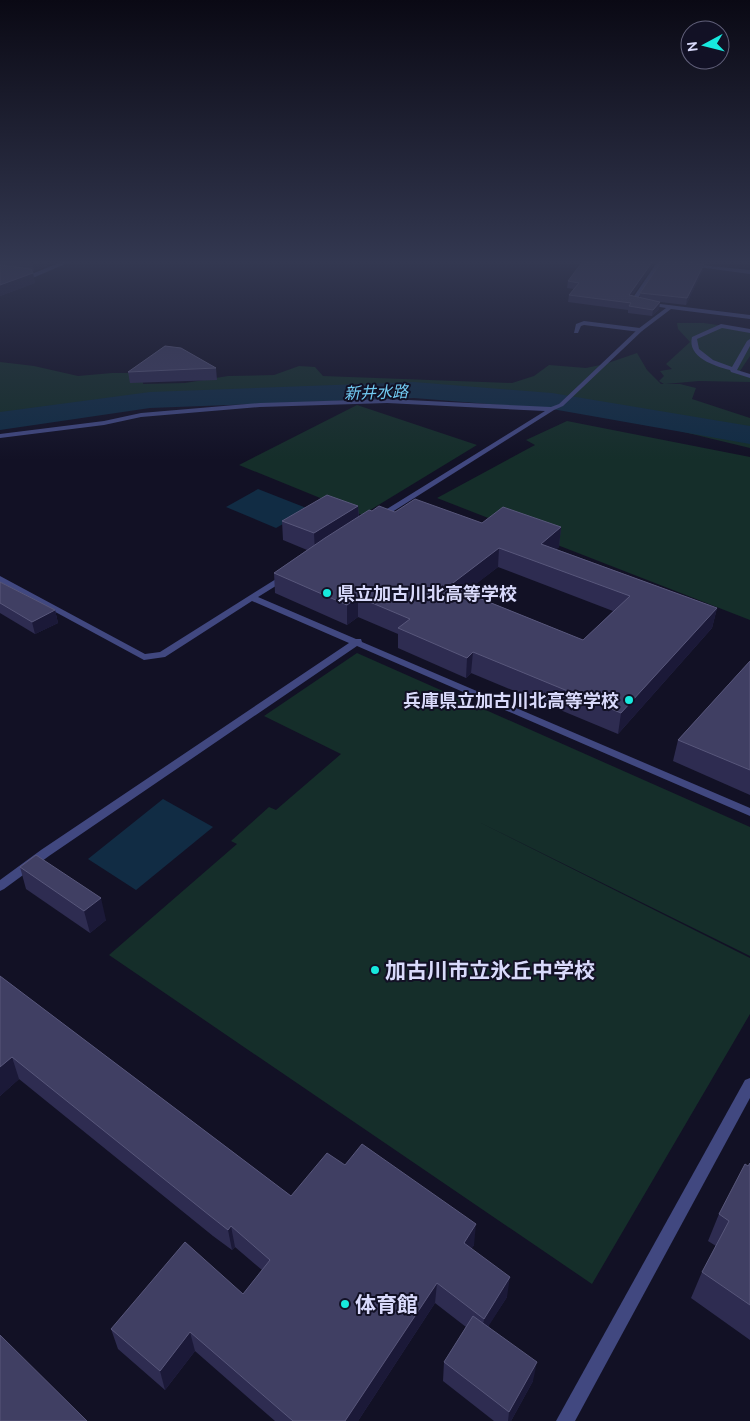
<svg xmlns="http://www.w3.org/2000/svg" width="750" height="1421" font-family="Ubuntu,'Noto Sans JP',sans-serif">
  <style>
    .green { fill: #152e2a }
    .water { fill: #112c44 }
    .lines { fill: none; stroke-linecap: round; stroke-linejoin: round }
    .river { fill: #112c44; fill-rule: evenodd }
    .service { fill: #414880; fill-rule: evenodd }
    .minor { fill: #414880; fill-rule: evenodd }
    .wall { fill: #2e2c51; fill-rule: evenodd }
    .shaded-wall { fill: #1b1938 }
    .building { fill: #403f63; stroke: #58577b; fill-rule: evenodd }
    .poi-dot { fill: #17e9de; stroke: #121125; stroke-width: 2 }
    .labels { text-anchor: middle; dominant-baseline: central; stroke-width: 4; stroke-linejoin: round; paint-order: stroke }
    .far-water-label { font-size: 16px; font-style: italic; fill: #71caf2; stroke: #121125 }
    .poi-label { font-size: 18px; font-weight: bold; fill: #d9dafb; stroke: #121125; text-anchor: start }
    .near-poi-label { font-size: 21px; font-weight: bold; fill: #d9dafb; stroke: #121125; text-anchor: start }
  </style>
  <rect width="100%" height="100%" fill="#121125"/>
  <g class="green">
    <path d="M677,323H704L750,330V356L738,374L750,377V382L699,381L665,384H680L696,388L692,399L750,418V448L630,419L523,403L438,396L332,392L276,395L207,402L114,407L0,423V362L34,366L78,376L112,373H143V384L185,383L228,376L274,375L299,366L315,367L323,376L512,383L534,376L549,365L586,368L605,364L637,353L647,370L661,384H664L659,381L664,376L660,371L672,369L666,364L690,342L678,329Z"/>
    <path d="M357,405L477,445L362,515L239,465Z"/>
    <path d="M567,421L750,457V620L437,498L535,445L526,440Z"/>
    <path d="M357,653L750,827V956L479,822L750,958V1014L592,1284L109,955L237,844L231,841L269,807L276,810L341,754L264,716Z"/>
  </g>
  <g class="water">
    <path d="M258,489L309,509L276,528L226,507Z"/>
    <path d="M163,799L213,827L136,890L88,859Z"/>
  </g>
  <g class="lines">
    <path class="river" d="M414,382L552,393L750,426V444L552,409L414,398L150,408L0,430V412L150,392Z"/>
    <g class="service">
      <path d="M64,261H72L35,277L0,273V269L34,273Z"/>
      <path d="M584,321L640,328L643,330L640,332L584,325L581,326L578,333H574L576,324Z"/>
      <path d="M721,324L750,329V333L722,328L697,339L699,349L713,360L732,367L747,341L750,339V346L737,370L750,374V378L731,372L730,370C714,366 687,357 692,337Z"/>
    </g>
    <g class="minor">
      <path d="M658,261H663L636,301L750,315V319L671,309L642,331L563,406L554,410L381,519H375L374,517L545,411L387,403L260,407L141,417L104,425L0,438V434L104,421L141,413L260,403L387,399L551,407L559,404L638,329L666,308L630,302Z"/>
      <path d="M689,264L750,270V274L691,266Z"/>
      <path d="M284,574L287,575V579L258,597L356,639H361L362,642L750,808V816L357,646L49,856L4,889L0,891V880L41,850L349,643L252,601L165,657L144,660L0,582V576L145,654L160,652Z"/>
      <path d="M750,1078V1098L575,1421H556L745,1080Z"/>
    </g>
  </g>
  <g class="wall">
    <path d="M0,261H47L48,266L34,271H32L35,283L0,296Z"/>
    <path d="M656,261L632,296L640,298V293L704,264L703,270L686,305L660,302L659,309L652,316L628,313V310L568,302L569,295L574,289L567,288L568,281Z"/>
    <path d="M216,368L217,380L130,383L128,372Z"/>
    <path d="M358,506L359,517L372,511L395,512L482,523L561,527L559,547L556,549L717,608L712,628L618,734L471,673L466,678L398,648V634L358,617L347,625L275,593L274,573L307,550L283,540L282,521ZM498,567L613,611L583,640L465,592Z"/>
    <path d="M0,582L55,610L58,623L35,634L0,613Z"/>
    <path d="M750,661V795L673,761L678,740Z"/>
    <path d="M20,867L106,920L90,933L26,889Z"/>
    <path d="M0,976L291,1196L345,1165L474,1245L471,1249L507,1297L488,1326L533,1381L511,1421H494L443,1381L444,1362L466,1327L435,1303L358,1421H275L195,1351L165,1390L118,1349L111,1329L243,1294L262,1270L235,1247L232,1250L213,1236L19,1079L0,1096Z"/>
    <path d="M750,1163V1340L691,1298L702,1272L716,1246L708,1241L719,1214Z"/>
  </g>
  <g class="shaded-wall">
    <path d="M32,261H47L48,266L34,271Z"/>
    <path d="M653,261H656L628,302L629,295Z"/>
    <path d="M704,264L703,270L686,305L687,298Z"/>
    <path d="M33,273L35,283L0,296V285Z"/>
    <path d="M660,302L659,309L652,316L653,310Z"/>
    <path d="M358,506L359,525L315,553L314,533Z"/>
    <path d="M561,527L559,547L539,563L541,544Z"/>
    <path d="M499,548L498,567L448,606L449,586Z"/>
    <path d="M358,597V617L347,625V605Z"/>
    <path d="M717,608L712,628L618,734L621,713Z"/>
    <path d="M55,610L58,623L35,634L32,622Z"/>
    <path d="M473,652L471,673L466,678L467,658Z"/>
    <path d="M101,898L106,920L90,933L84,911Z"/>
    <path d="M12,1057L19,1079L0,1096V1067Z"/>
    <path d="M476,1224L474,1245L462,1264L464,1243Z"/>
    <path d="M231,1226L235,1247L232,1250L228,1230Z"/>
    <path d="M510,1277L507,1297L481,1338L484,1319Z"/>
    <path d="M437,1283L435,1303L358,1421H345Z"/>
    <path d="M190,1332L195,1351L165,1390L160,1371Z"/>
    <path d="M537,1362L533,1381L511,1421H508L509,1412Z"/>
  </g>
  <g class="building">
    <path d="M583,261H653L629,295L660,302L653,310L629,306L631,303L569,295L579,283L568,281Z"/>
    <path d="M662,261H684L704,264L687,298L640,293Z"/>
    <path d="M0,265L31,269L33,273L0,285Z"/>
    <path d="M165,346L181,348L216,368L128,372Z"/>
    <path d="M327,495L358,506L314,533L282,521Z"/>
    <path d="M415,499L482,523L503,507L561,527L541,544L717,608L621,713L473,652L467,658L398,628L410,619L358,597L347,605L274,573L325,538L369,510L372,511L379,506L395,512ZM499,548L630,596L583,640L449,586Z"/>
    <path d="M0,582L55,610L32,622L0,603Z"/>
    <path d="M750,661V770L678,740Z"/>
    <path d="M36,855L101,898L84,911L20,867Z"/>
    <path d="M0,976L291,1196L327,1153L345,1165L362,1144L476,1224L464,1243L510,1277L484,1319L437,1283L345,1421H293L190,1332L160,1371L111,1329L185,1242L243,1294L270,1260L231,1226L228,1230L209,1215L12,1057L0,1067Z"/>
    <path d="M750,1163V1305L702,1272L729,1221L719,1214L745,1164L748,1166Z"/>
    <path d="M473,1316L537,1362L509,1412L444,1362Z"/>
    <path d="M0,1335L87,1421H0Z"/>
  </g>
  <linearGradient id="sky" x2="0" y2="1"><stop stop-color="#0a0914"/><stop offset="0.57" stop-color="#333851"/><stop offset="1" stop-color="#333851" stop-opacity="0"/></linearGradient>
  <rect width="750" height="460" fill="url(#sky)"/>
  <g class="poi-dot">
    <circle cx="327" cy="593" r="5"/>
    <circle cx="629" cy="700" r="5"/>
    <circle cx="375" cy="970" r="5"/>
    <circle cx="345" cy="1304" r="5"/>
  </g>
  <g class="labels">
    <g class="far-water-label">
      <text transform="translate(376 392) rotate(-2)">新井水路</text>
    </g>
    <g class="poi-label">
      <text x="337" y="593">県立加古川北高等学校</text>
      <text x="619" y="700" text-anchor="end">兵庫県立加古川北高等学校</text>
    </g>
    <g class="near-poi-label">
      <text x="385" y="970">加古川市立氷丘中学校</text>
      <text x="355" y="1304">体育館</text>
    </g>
  </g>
  <g transform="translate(705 45) rotate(263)"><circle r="24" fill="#121125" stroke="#62617b"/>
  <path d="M0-4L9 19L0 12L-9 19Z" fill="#17e9de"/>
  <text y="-8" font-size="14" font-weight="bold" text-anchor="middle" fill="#d9dafb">N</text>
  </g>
</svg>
